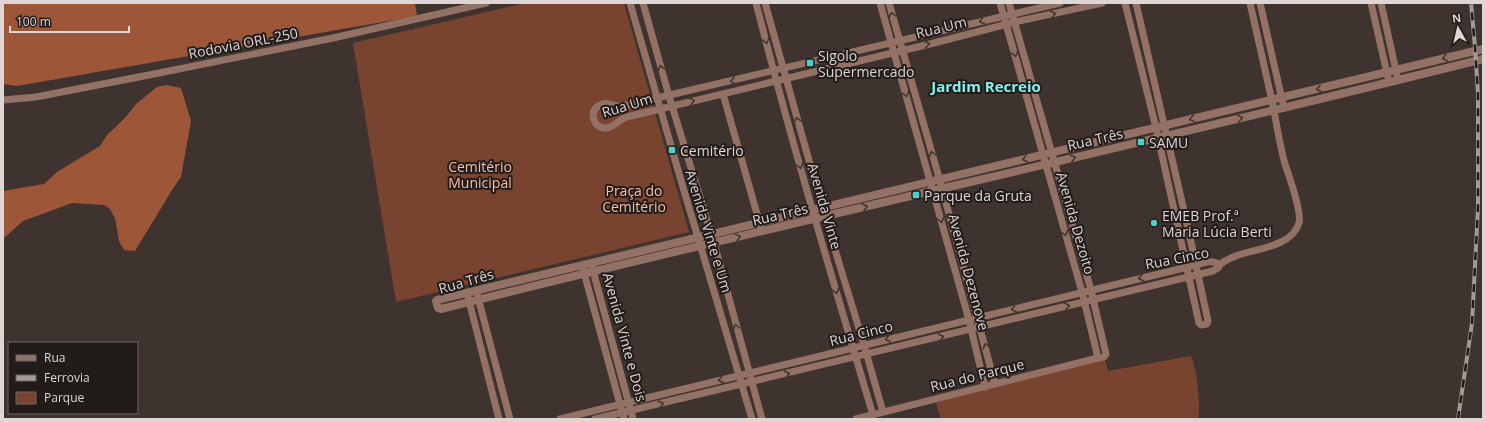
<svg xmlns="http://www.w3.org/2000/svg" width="1486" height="422" font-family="'Open Sans',sans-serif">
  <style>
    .green { fill: #78442f }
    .forest { fill: #9e5639 }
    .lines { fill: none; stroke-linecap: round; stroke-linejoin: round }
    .minor { stroke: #937265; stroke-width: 7 }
    .tertiary { stroke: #937265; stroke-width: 8 }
    .rail-casing { stroke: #a39997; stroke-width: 4 }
    .rail { stroke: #211c1a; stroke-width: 2.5; stroke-dasharray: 8; stroke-linecap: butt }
    .oneway { stroke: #433630 }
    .poi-dot { fill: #53cdc9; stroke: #211c1a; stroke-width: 1.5 }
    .labels { text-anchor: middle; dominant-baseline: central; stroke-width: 4; stroke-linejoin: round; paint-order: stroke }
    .street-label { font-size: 14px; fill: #ded6d4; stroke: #211c1a }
    .poi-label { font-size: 14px; fill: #ded6d4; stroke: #211c1a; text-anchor: start }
    .park-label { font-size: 14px; fill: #fcbda5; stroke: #211c1a }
    .neighbourhood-label { font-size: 15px; font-weight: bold; fill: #84f0ec; stroke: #211c1a }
  </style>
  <rect width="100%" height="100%" fill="#3e332f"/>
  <g class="green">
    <path d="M525,3H624L689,232L396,302L353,43Z"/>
    <path d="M1191,356C1197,369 1201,405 1198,419H941L935,400L1104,357L1108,371Z"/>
  </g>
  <g class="forest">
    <path d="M3,3H415L417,16L17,86L3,84Z"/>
    <path d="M166,85L181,88L191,121L181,177L172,190L135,251L124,250L119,241L115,218L109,208L104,205L72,203L23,221L3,239V191L44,184L57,172L100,146L107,135L125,118L136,104L157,87Z"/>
  </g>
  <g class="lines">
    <g class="minor">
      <path d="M630,3L682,184L752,419"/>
      <path d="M643,3L669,96L714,243L762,419"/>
      <path d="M756,3C791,141 832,278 873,415"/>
      <path d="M765,3L822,207L864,345L883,412"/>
      <path d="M880,3L969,320L985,387"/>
      <path d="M889,3L942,188L995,384"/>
      <path d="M1000,3L1082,292L1098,358"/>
      <path d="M1060,3L657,98C645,101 631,106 618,106C611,106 606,101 600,105C588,110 593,129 606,128C612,128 620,119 627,117L934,43L1015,22L1102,3"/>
      <path d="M1125,3L1156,128L1199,323L1201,325L1207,324L1208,321L1188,228L1136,3"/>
      <path d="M1260,3L1284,108"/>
      <path d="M1371,3L1389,82"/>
      <path d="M1381,3L1398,80"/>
      <path d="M723,94L761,228"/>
      <path d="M3,100L36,97L149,75L333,38L486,3"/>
      <path d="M592,267L633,419"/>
      <path d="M583,269L624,419"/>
      <path d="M476,290L510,419"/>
      <path d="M468,297L499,419"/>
      <path d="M560,419L1196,265C1203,263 1213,259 1219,265"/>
      <path d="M595,419L1213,271L1219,267V265C1237,251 1261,252 1281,242C1290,238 1296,232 1299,223C1302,211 1289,176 1285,164C1280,146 1277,128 1274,110L1250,3"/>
      <path d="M856,419L1098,358L1104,357L1106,354L1091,290L1009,3"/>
    </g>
    <path class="tertiary" d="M1483,49L437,300L436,301L438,308L441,309C787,222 1136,146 1483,59"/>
    <g class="rail-casing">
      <path id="rail" d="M1458,419L1472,323L1478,208V94L1475,47L1471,3"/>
    </g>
    <use href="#rail" class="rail"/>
  </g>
  <defs><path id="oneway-chevron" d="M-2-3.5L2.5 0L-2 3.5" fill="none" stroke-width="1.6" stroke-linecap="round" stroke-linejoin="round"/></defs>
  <g class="oneway">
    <use href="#oneway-chevron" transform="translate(1053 14) rotate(-12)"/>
    <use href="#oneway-chevron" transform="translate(892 15) rotate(-106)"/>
    <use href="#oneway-chevron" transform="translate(982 21) rotate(166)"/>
    <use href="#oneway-chevron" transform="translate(766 41) rotate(76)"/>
    <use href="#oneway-chevron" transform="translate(927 44) rotate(-12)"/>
    <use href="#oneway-chevron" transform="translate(1015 54) rotate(75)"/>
    <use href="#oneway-chevron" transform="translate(1445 58) rotate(166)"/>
    <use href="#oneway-chevron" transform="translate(661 68) rotate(-105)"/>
    <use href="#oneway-chevron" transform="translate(733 81) rotate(167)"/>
    <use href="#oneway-chevron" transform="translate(1319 89) rotate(167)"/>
    <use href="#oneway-chevron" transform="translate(906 94) rotate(74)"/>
    <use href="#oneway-chevron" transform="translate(692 101) rotate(-13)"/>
    <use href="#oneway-chevron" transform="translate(1240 118) rotate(-14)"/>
    <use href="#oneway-chevron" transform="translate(1192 119) rotate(167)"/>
    <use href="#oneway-chevron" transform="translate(797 120) rotate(-106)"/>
    <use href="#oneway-chevron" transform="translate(932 154) rotate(-106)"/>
    <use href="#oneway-chevron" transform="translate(1073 158) rotate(-13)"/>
    <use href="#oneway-chevron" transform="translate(1025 159) rotate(167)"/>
    <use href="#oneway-chevron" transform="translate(800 166) rotate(74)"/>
    <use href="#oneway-chevron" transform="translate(865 207) rotate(-13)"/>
    <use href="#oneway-chevron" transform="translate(941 220) rotate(75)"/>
    <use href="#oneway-chevron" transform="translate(1065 233) rotate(74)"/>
    <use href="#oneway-chevron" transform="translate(738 237) rotate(-14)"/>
    <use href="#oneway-chevron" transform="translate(1141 278) rotate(167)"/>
    <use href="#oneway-chevron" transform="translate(836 291) rotate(74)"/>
    <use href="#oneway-chevron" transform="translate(1067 306) rotate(-14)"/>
    <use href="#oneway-chevron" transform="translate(1014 309) rotate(166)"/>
    <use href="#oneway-chevron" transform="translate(736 327) rotate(-105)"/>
    <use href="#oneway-chevron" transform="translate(941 337) rotate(-14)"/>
    <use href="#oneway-chevron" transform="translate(888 339) rotate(166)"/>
    <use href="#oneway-chevron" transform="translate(986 346) rotate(-105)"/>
    <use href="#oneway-chevron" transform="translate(787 374) rotate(-14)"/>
    <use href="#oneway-chevron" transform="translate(721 380) rotate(166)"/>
    <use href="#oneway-chevron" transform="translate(661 404) rotate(-13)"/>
  </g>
  <g class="poi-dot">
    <rect x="806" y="59" width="8" height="8" rx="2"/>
    <rect x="1137" y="138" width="8" height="8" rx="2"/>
    <rect x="668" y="146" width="8" height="8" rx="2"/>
    <rect x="912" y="191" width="8" height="8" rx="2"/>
    <circle cx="1154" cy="223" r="4"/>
  </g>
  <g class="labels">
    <g class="street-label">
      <text transform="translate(941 27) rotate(-14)">Rua Um</text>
      <text transform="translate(243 43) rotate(-11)">Rodovia ORL-250</text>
      <text transform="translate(627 105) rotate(-17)">Rua Um</text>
      <text transform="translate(1095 139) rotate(-13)">Rua Três</text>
      <text transform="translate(825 206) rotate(74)">Avenida Vinte</text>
      <text transform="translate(780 214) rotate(-13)">Rua Três</text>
      <text transform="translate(1076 223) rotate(74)">Avenida Dezoito</text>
      <text transform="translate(709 231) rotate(73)">Avenida Vinte e Um</text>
      <text transform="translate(1177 258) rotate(-11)">Rua Cinco</text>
      <text transform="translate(969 272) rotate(75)">Avenida Dezenove</text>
      <text transform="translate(466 281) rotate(-16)">Rua Três</text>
      <text transform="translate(861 333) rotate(-14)">Rua Cinco</text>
      <text transform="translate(625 337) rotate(75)">Avenida Vinte e Dois</text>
      <text transform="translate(977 375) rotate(-14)">Rua do Parque</text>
    </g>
    <g class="poi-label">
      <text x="818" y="55">Sigolo<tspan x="818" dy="16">Supermercado</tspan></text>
      <text x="1149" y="142">SAMU</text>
      <text x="680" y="150">Cemitério</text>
      <text x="924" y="195">Parque da Gruta</text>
      <text x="1162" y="215">EMEB Prof.ª<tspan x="1162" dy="16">Maria Lúcia Berti</tspan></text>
    </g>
    <g class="park-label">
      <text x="480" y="166">Cemitério<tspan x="480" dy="16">Municipal</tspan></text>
      <text x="634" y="190">Praça do<tspan x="634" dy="16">Cemitério</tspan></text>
    </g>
    <g class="neighbourhood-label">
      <text x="986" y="86">Jardim Recreio</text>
    </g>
  </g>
  <rect width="1486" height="422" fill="none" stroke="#ded6d4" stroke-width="8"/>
  <rect x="8" y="342" width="130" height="72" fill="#211c1a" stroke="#6d6664"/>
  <rect x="16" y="355" width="20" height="6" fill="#937265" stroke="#6d6664"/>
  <text x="44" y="362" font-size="12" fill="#ded6d4">Rua</text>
  <rect x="16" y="375" width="20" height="6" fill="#a39997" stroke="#6d6664"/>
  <text x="44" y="382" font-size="12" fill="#ded6d4">Ferrovia</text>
  <rect x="16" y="392" width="20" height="12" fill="#78442f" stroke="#6d6664"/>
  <text x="44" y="402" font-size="12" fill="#ded6d4">Parque</text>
  <g transform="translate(1458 28) rotate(352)" stroke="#211c1a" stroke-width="3" paint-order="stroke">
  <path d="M0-3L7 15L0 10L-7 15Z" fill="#ded6d4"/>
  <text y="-6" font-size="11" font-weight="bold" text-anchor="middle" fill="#ded6d4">N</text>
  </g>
  <path d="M10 26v6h119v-6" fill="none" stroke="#ded6d4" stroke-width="2"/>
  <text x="16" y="26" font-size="12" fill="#ded6d4" stroke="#211c1a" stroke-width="3" paint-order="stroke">100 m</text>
</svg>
